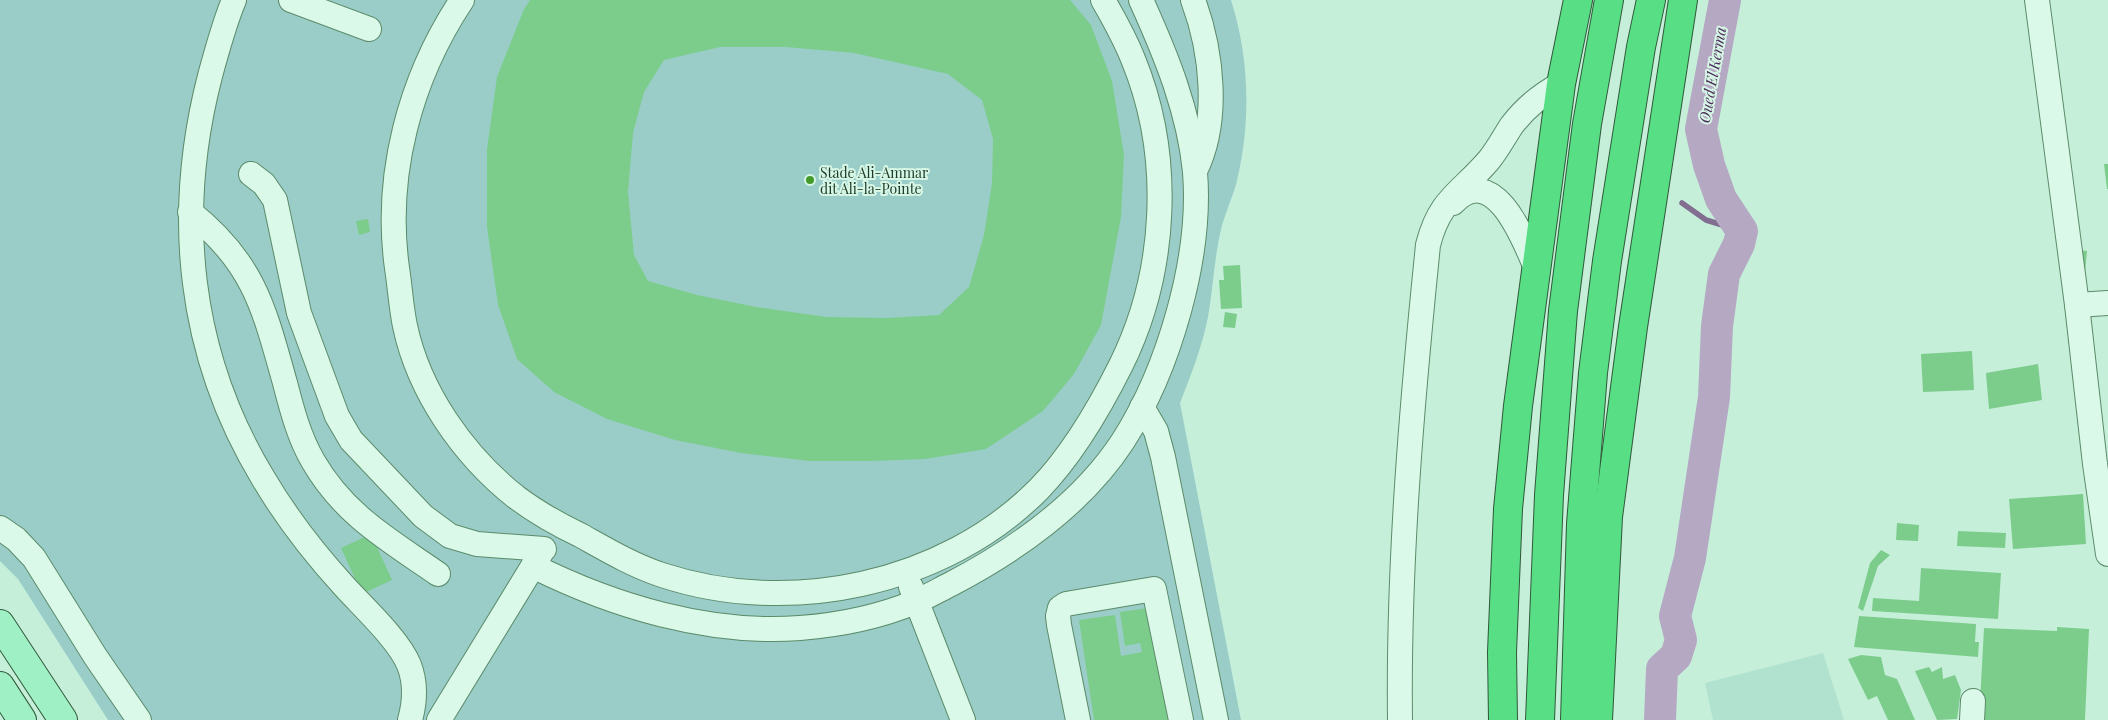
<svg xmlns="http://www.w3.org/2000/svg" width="2108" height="720" font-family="'Playfair Display',serif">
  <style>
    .farmland { fill: #b1e2cf }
    .green { fill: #9acdc8 }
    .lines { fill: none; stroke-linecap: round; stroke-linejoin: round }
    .stream { stroke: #816e91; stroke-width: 5.5 }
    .river { stroke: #b5a8c3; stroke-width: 32 }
    .building { fill: #7ccd8c; fill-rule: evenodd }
    .minor-casing { stroke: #5c8b6a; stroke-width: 26 }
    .major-casing { stroke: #30593a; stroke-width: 30 }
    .highway-casing { stroke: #30593a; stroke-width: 30 }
    .minor { stroke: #daf9e9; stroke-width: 24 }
    .major { stroke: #9ff1c5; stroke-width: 28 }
    .highway { stroke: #58de85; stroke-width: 28 }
    .poi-dot { fill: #449a2b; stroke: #d6f6e6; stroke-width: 2 }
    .labels { text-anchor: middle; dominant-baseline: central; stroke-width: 4; stroke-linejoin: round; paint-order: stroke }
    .poi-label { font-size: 14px; fill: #1f3b27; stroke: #d6f6e6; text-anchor: start }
    .water-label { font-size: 15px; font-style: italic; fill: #4e2f5b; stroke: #d6f6e6 }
  </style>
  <rect width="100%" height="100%" fill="#c6efda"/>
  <path class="farmland" d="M1823,653L1844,720H1713L1705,683Z"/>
  <path class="green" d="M0,0H1231C1249,56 1251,119 1238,176C1234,196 1224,214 1220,234C1214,261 1213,289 1208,317C1202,347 1191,375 1180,403L1241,720H108L18,579L0,561Z"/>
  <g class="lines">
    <path class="stream" d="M1682,203L1706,220L1742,231"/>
    <path class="river" d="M1660,720L1662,669L1676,656L1681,640L1675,616L1690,558L1714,397L1717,326L1724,274L1739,244L1742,231L1721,199L1709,165L1701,129L1725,0"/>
  </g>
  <g class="building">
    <path d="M530,0H1070L1091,25L1112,81L1124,155L1121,217L1101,325L1074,374L1043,411L986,449L925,459L871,461H810L741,453L675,440L607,419L554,392L517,359L498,305L487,227V149L497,77L524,9ZM720,47H786L854,53L948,74L982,100L993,139L992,183L984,235L969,287L939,315L887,318L826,317L756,307L697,295L648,281L634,255L628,192L633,133L644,92L664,60Z"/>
    <path d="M2104,164H2108V189H2107Z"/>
    <path d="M368,219L370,232L359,235L356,221Z"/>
    <path d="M2079,250L2087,251L2085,273L2077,272Z"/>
    <path d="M1240,265L1242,308L1221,309L1219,280H1224L1223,266Z"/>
    <path d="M1225,312L1237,314L1235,328L1223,327Z"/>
    <path d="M1972,351L1974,390L1923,392L1921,354Z"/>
    <path d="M2038,364L2042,400L1989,409L1986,373Z"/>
    <path d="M2083,494L2086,544L2013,549L2009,499Z"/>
    <path d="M1897,523L1919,525L1918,541L1896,540Z"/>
    <path d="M1958,531L2006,533L2005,548L1957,546Z"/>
    <path d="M371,534L392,580L362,594L341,548Z"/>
    <path d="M1881,550L1890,555L1878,566L1863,611L1858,608L1870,563Z"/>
    <path d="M1921,568L2001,573L1998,619L1872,611L1873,598L1919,601Z"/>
    <path d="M1155,607L1173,720H1094L1079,620L1115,615L1121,656L1142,652L1140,643L1125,646L1120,612Z"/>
    <path d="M1859,616L1976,624L1975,642H1979L1978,657L1854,647Z"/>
    <path d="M2057,627L2089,629L2085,720H1979L1984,628L2057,631Z"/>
    <path d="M1861,655L1881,657L1885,675L1897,679L1915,720H1888L1877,696L1868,700L1848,659Z"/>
    <path d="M1929,667L1932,672L1942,667L1943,679L1955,675L1961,690L1957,719L1937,720L1915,671Z"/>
  </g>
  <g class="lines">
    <g class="minor-casing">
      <g id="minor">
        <path d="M234,0C224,24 217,50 210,76C174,215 188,354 263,478C286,517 313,552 344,586C363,607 399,640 409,665C416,683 415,702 410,720"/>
        <path d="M291,0L369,29"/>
        <path d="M462,0C410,78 384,175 397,268C400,287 401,307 405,326C419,392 463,455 516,497C536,512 557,524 580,535C607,550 632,565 662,575C789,617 944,585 1039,489C1073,454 1099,409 1121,365C1167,272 1173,156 1133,59C1125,39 1114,19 1103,0"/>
        <path d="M1193,0C1212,51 1220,121 1195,171"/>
        <path d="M2037,0L2077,305L2095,464L2108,554"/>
        <path d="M251,174L264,184L275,200L299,313L337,416L351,440L423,516L450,536L477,544L544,549"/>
        <path d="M1453,203C1494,160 1524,240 1536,268"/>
        <path d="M190,212C254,263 264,308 285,383C292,410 299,437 313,461C344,515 389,540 438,574"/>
        <path d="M2077,305L2108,303"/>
        <path d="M1142,407L1156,431L1163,457L1216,720"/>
        <path d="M0,528L16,539L34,558L95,656L139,720"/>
        <path d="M533,566C613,606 709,635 800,628C839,625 879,617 915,602C927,597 939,590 951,584C1016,550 1082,504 1123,441C1169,369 1202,257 1195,172C1189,111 1166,55 1141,0"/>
        <path d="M911,587L963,720"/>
        <path d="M439,720L541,553"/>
        <path d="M1078,720L1059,625L1058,616L1060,608L1066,604L1154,589L1181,720"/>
        <path d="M1400,720C1398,562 1412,402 1428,245C1440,198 1461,193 1489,160C1498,149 1504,137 1512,125C1526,107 1542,94 1561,84"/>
        <path d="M1972,720L1973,701"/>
      </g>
    </g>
    <g class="major-casing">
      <g id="major">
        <path d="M0,624L63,720"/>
        <path d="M0,686L22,720"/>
      </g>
    </g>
    <g class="highway-casing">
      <g id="highway">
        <path d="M1503,720L1502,652L1508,509L1518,406L1561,84L1578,0"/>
        <path d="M1540,720L1549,495L1563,311L1587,124L1609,0"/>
        <path d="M1575,720L1581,524L1593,373L1607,261L1641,47L1651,0"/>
        <path d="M1598,720L1608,517L1633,327L1683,0"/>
      </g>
    </g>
    <use href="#minor" class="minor"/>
    <use href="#major" class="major"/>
    <use href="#highway" class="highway"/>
  </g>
  <circle class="poi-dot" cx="810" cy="180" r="5"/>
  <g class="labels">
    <g class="poi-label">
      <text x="820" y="172">Stade Ali-Ammar<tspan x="820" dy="16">dit Ali-la-Pointe</tspan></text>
    </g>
    <g class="water-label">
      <text transform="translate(1712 75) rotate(-80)">Oued El Kerma</text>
    </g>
  </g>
</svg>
